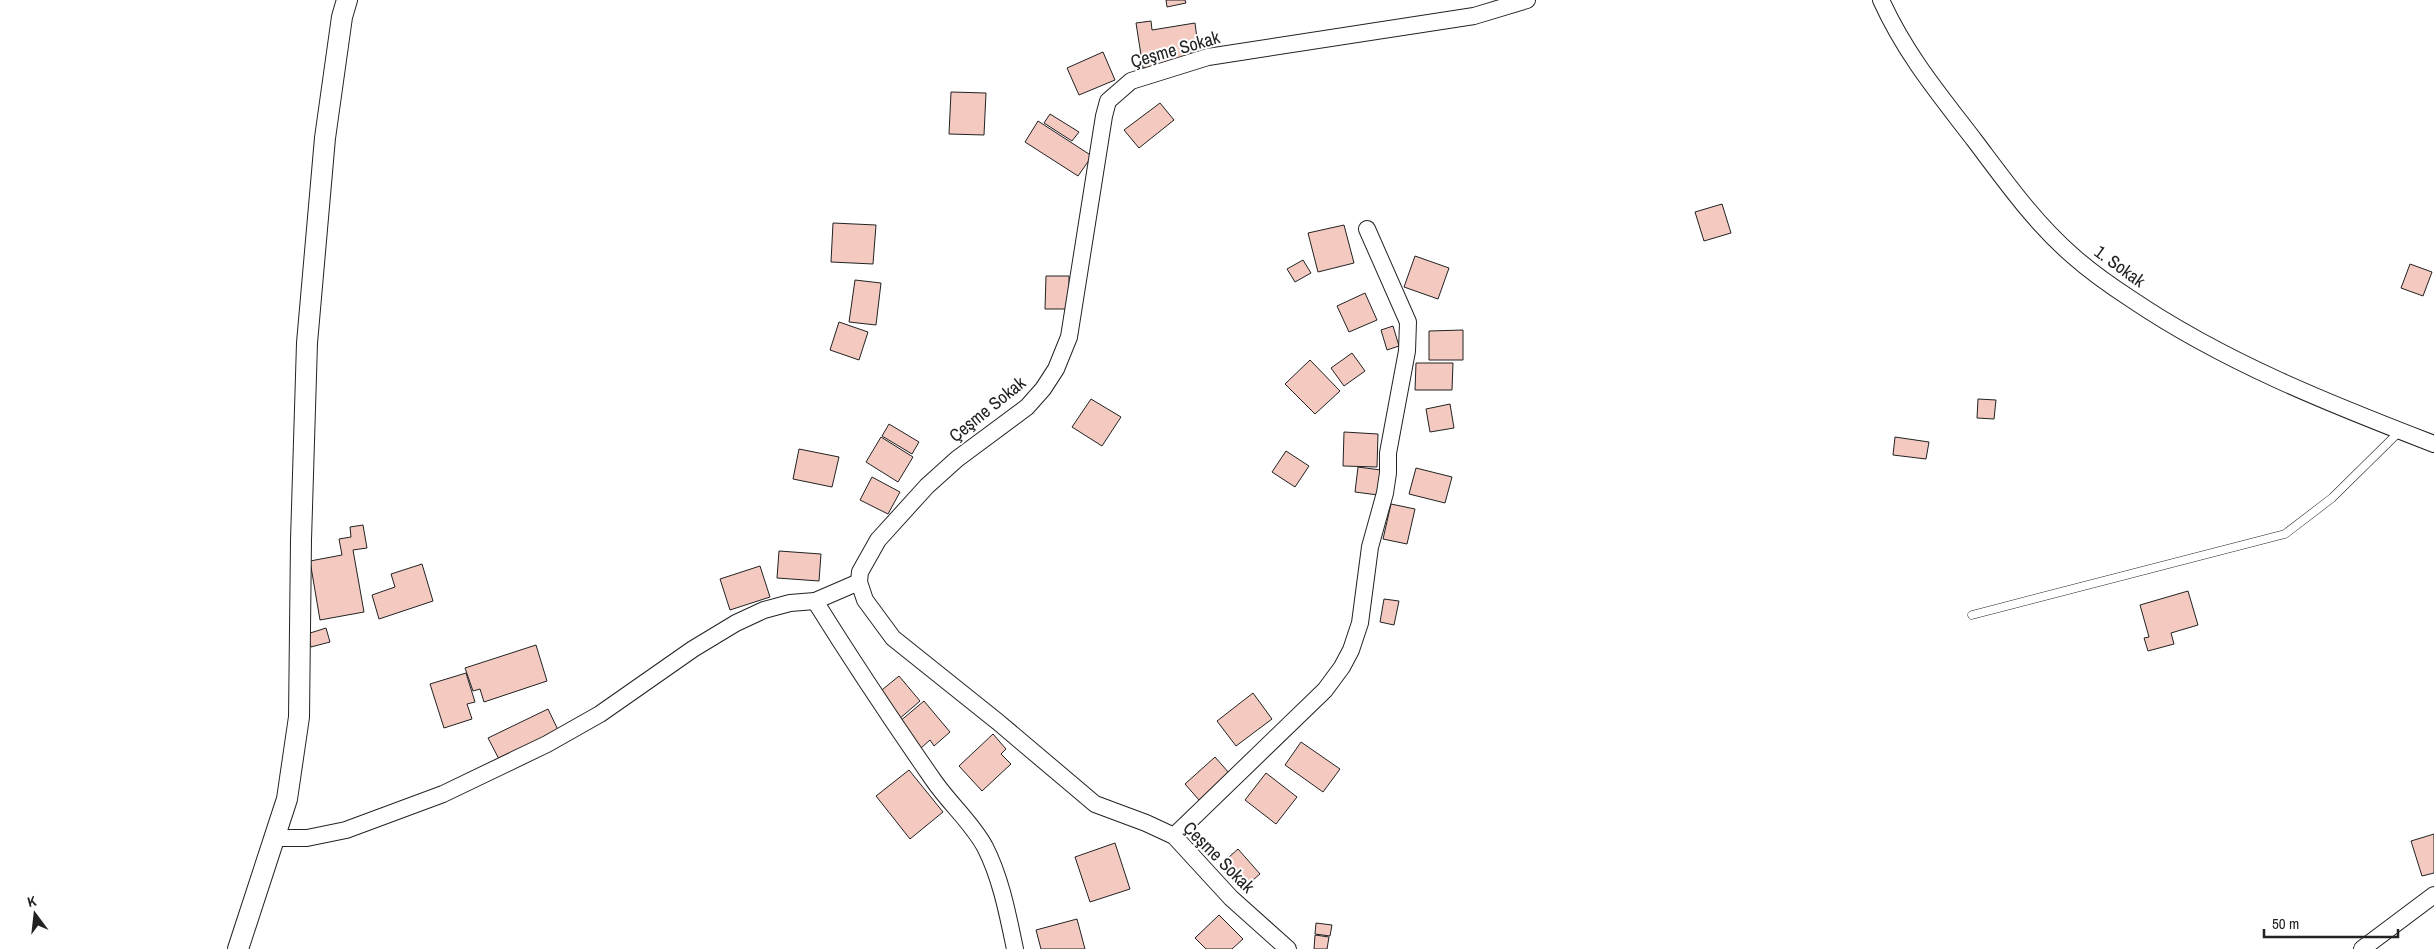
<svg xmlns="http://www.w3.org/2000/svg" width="2434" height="949" font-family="'Archivo Narrow',sans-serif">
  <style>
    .building { fill: #f3c9c0; stroke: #222 }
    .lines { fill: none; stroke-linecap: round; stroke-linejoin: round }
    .service-casing { stroke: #222; stroke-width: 9 }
    .minor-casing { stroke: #222; stroke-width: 18 }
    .tertiary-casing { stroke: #222; stroke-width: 22 }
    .service { stroke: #fff; stroke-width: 8 }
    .minor { stroke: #fff; stroke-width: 16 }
    .tertiary { stroke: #fff; stroke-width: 20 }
    .labels { text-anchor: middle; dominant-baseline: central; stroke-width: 4; stroke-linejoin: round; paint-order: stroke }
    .street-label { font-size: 18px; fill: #222; stroke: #fff }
  </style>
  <rect width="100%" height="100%" fill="#fff"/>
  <g class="building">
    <path d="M1166,0H1185L1186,3L1167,7Z"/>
    <path d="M1151,21L1152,30L1195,23L1198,46L1190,47L1192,60L1143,68L1136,23Z"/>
    <path d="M1103,52L1115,80L1079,95L1067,68Z"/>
    <path d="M951,92L986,93L984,135L949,134Z"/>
    <path d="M1160,103L1174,120L1139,148L1124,130Z"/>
    <path d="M1050,114L1079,132L1072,141L1044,123Z"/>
    <path d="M1038,121L1092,156L1078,176L1025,142Z"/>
    <path d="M1722,204L1731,233L1704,241L1695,212Z"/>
    <path d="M833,223L876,225L873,264L831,262Z"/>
    <path d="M1344,225L1354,263L1318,272L1308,233Z"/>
    <path d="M1415,256L1449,268L1438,299L1404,287Z"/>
    <path d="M1303,260L1311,273L1295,282L1287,269Z"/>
    <path d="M2410,264L2432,272L2423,296L2401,288Z"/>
    <path d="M1046,276H1069V309H1045Z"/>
    <path d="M855,280L881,283L876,325L849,322Z"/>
    <path d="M1365,293L1377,320L1349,332L1337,306Z"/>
    <path d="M839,322L868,332L859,360L830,350Z"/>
    <path d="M1393,326L1399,346L1387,350L1381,330Z"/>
    <path d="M1463,330V360H1429V331Z"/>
    <path d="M1352,353L1365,371L1344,386L1331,368Z"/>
    <path d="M1310,360L1340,391L1315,414L1285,384Z"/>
    <path d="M1416,363H1453L1452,390H1415Z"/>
    <path d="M1091,399L1121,417L1102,446L1072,427Z"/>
    <path d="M1978,399L1996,400L1994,419L1977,418Z"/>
    <path d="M1450,404L1454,428L1430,432L1426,409Z"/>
    <path d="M889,424L919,442L912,454L882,436Z"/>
    <path d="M1344,432L1378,434L1377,467L1343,466Z"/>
    <path d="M881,437L913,457L898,482L866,462Z"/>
    <path d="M1895,437L1929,442L1926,459L1893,455Z"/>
    <path d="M799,449L839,457L832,487L793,479Z"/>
    <path d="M1286,451L1309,466L1295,487L1272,472Z"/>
    <path d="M1358,467L1381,470L1378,495L1355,492Z"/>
    <path d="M1416,468L1452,477L1445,503L1409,494Z"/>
    <path d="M872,477L900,492L888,514L860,500Z"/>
    <path d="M1391,504L1415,509L1407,544L1383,539Z"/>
    <path d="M363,525L367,548L353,550L364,612L320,620L310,561L342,555L339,539L351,537L350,527Z"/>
    <path d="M779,551L821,554L819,581L777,578Z"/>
    <path d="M422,564L433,601L379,619L372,595L395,587L391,574Z"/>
    <path d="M760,566L770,597L730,610L720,579Z"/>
    <path d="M2188,591L2198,625L2171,633L2174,644L2148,651L2144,638L2149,637L2140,605Z"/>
    <path d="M1384,599L1399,601L1394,625L1380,622Z"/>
    <path d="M326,628L330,642L311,647L307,634Z"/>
    <path d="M536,645L547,681L484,702L480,689L473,691L465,668Z"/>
    <path d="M466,673L475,702L467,704L472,719L444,728L430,684Z"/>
    <path d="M899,676L920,701L898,720L877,694Z"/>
    <path d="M1253,693L1272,719L1236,746L1217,721Z"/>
    <path d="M924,701L950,732L934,746L930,740L921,748L899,722Z"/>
    <path d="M548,709L559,732L500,761L488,738Z"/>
    <path d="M993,734L1006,749L1001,754L1011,764L982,791L959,766Z"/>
    <path d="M1301,742L1340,769L1323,792L1285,765Z"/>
    <path d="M1215,757L1229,773L1199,800L1185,784Z"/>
    <path d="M909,770L943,812L910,839L876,796Z"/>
    <path d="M1266,773L1297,797L1276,824L1245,800Z"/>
    <path d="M2434,834V873L2422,876L2411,841Z"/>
    <path d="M1115,843L1130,889L1090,902L1075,857Z"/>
    <path d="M1238,849L1260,874L1241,890L1219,866Z"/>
    <path d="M1219,915L1243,939L1232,949H1206L1195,938Z"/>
    <path d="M1077,919L1085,949H1041L1036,930Z"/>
    <path d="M1316,923L1332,925L1330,936L1315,934Z"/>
    <path d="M1315,935L1329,937L1327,949H1314Z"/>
  </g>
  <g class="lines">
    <g class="service-casing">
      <path id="service" d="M1972,615L2285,534L2332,498L2400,431"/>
    </g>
    <g class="minor-casing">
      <g id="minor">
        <path d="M1881,0C1906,55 1939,94 1975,141C2006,182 2034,222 2073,256C2091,272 2111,286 2131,299C2224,362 2330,404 2434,444"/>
        <path d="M815,601C853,662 893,722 934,781C950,804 972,823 985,847C1001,878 1008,916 1015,949"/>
        <path d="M1174,836L1325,690L1342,667L1351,650L1360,623L1370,547L1385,493L1388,473V453L1407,351L1408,322L1367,229"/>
        <path d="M276,838H307L346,830L443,794L547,744L600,714L693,649L736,623L764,610L790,603L815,601L859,582"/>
        <path d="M1288,949L1231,898L1174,836L1146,823L1095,804L998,722L893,638L865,600L859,582L860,572L878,540L927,486L957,459L1027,407L1043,389L1056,369L1069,337L1104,116L1108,101L1131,81L1208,57L1474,16L1527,0"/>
        <path d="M2362,949L2434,895"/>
      </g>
    </g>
    <g class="tertiary-casing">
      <path id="tertiary" d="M238,949L287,799L299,717L301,540L307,343L325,138L342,17L347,0"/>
    </g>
    <use href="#service" class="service"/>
    <use href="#minor" class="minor"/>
    <use href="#tertiary" class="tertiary"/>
  </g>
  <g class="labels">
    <g class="street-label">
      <text transform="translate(1175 49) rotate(-16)">Çeşme Sokak</text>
      <text transform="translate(2120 266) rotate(36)">1. Sokak</text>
      <text transform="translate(987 409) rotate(-39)">Çeşme Sokak</text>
      <text transform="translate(1219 857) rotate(45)">Çeşme Sokak</text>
    </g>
  </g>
  <g transform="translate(35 914) rotate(345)" stroke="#ffffff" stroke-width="4" paint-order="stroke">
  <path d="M0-4L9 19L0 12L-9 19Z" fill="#222222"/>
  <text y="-8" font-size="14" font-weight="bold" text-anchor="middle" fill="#222222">K</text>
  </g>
  <path d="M2264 929v8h134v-8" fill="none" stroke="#222222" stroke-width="2.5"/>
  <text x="2272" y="929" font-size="15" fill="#222222" stroke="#ffffff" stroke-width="4" paint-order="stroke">50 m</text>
</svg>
